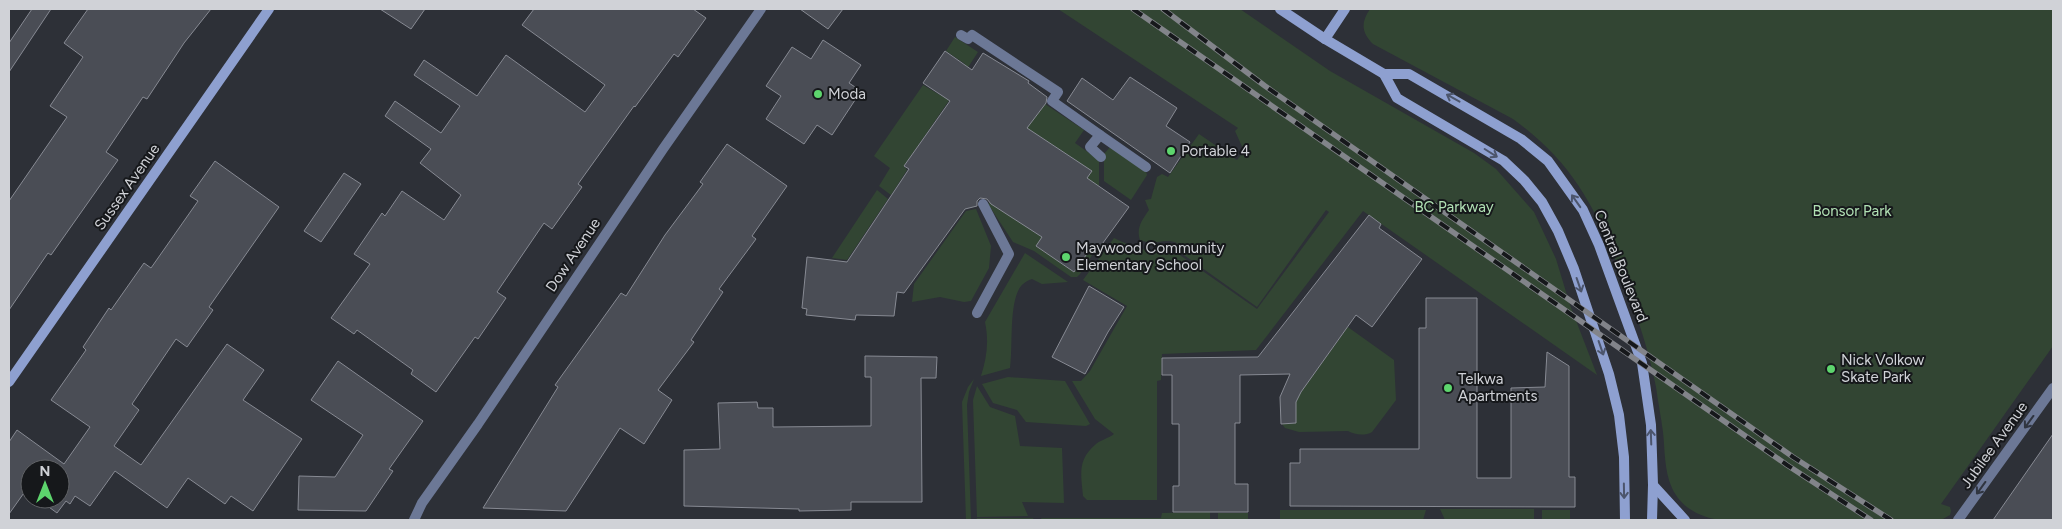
<svg xmlns="http://www.w3.org/2000/svg" width="2062" height="529" font-family="Figtree,sans-serif">
  <style>
    .green { fill: #324533 }
    .building { fill: #4a4d55; stroke: #878a93 }
    .lines { fill: none; stroke-linecap: round; stroke-linejoin: round }
    .street { stroke: #6c7896; stroke-width: 10 }
    .secondary { stroke: #8ea0d0; stroke-width: 10 }
    .rail-casing { stroke: #82848a; stroke-width: 5.5 }
    .rail { stroke: #16181b; stroke-width: 4; stroke-dasharray: 11; stroke-linecap: butt }
    .oneway { stroke: #4c556c }
    .oneway2 { stroke: #303540 }
    .poi-dot { fill: #5dd56d; stroke: #16181b; stroke-width: 2 }
    .labels { text-anchor: middle; dominant-baseline: central; stroke-width: 4; stroke-linejoin: round; paint-order: stroke }
    .poi-label { font-size: 15px; fill: #d0d2d7; stroke: #16181b; text-anchor: start }
    .street-label { font-size: 15px; fill: #d0d2d7; stroke: #16181b }
    .park-label { font-size: 15px; fill: #b1e1b4; stroke: #16181b }
  </style>
  <rect width="100%" height="100%" fill="#2d3037"/>
  <g class="green">
    <path d="M1058,9H1240L1330,71L1474,153L1496,169L1534,212L1556,259L1570,305L1597,375L1363,211L1256,350L1162,354L1161,380L1157,381V500H1087L1083,496C1081,474 1077,460 1096,444C1101,440 1109,438 1114,434L1095,419L1072,381H1081L1090,371L1127,306L1083,280L1114,238C1132,247 1154,255 1174,251L1257,309L1329,212L1326,210L1257,307L1174,248L1177,243C1162,237 1158,247 1140,240C1136,228 1142,220 1149,210L1145,200L1151,199L1157,177L1162,174L1168,177L1199,134L1237,160L1244,151L1235,131L1238,128Z"/>
    <path d="M1370,9H2053V346L1941,504L1950,507L1951,511L1950,515L1941,520H1724C1702,519 1681,508 1672,488C1664,470 1665,450 1663,432C1661,417 1658,402 1656,387C1649,351 1637,315 1624,282C1598,212 1575,164 1513,119L1373,44C1361,32 1361,22 1370,9Z"/>
    <path d="M955,37L978,52L967,69L964,67L965,64L946,51Z"/>
    <path d="M957,81L961,83L904,166L907,170L891,195L879,186L890,168L874,156L923,85L945,98Z"/>
    <path d="M1045,104L1084,130L1075,143L1099,160V190L1086,180L1092,171L1027,128Z"/>
    <path d="M1111,146L1145,168L1147,175L1131,200L1104,181V154Z"/>
    <path d="M877,190L888,199L847,260L832,258Z"/>
    <path d="M990,202L1042,237L1036,246L1074,272L1094,244L1098,246L1080,274L1077,277H1071L1034,251L1013,242L988,204Z"/>
    <path d="M976,209L991,246L989,268L971,301L964,302L940,297L912,302L914,284L966,211Z"/>
    <path d="M1025,253L1068,282L1042,284L1032,279C1026,281 1022,284 1019,289C1009,308 1013,346 1010,368L981,376C987,357 989,341 985,322Z"/>
    <path d="M1338,320L1394,360L1396,400L1372,432C1365,436 1355,435 1348,431L1299,432L1285,428L1282,424L1296,423V402L1301,392L1345,331Z"/>
    <path d="M1008,377L1065,381L1090,424L1086,426L1026,422L1017,410L993,403L982,384Z"/>
    <path d="M974,379L969,392L967,405L971,520H966L962,402L968,387Z"/>
    <path d="M977,386L990,407L1015,416L1020,446L1062,448L1064,503L1022,502L1028,516L977,517L973,400Z"/>
    <path d="M1440,509H1534V520H1445Z"/>
    <path d="M1280,510H1426L1423,520H1280Z"/>
    <rect x="1542" y="510" width="28" height="10"/>
    <path d="M1210,512V520H1042L1041,518H1161L1162,513Z"/>
    <rect x="1218" y="513" width="30" height="7"/>
    <path d="M977,518H1033L1034,520H976Z"/>
  </g>
  <g class="building">
    <path d="M32,9H51L9,72V43Z"/>
    <path d="M88,9H211L184,43L147,99L143,97L106,152L118,160L51,255L48,253L9,310V201L67,117L50,106L83,57L64,43Z"/>
    <path d="M380,9H425L411,29Z"/>
    <path d="M534,9H693L706,18L678,57L674,54L635,107L634,106L578,184L582,187L552,229L544,223L497,292L506,298L478,339L475,337L436,392L411,374L413,370L357,330L354,334L331,318L370,264L354,254L382,213L385,216L402,191L444,220L461,195L420,163L431,149L385,116L395,101L441,133L460,106L414,75L424,60L477,96L506,55L585,112L605,85L522,25Z"/>
    <path d="M800,9H843L828,29Z"/>
    <path d="M823,40L861,65L849,83L861,91L832,135L817,125L804,144L766,119L781,96L766,86L792,47L811,59Z"/>
    <path d="M945,51L972,70L983,53L1029,81L1028,83L1047,97L1046,103L1027,128L1092,171L1087,178L1129,207L1100,247L1094,244L1074,272L1036,246L1042,237L991,204L987,199L980,198L977,201V206L965,209L904,293L897,292L894,316L856,315L855,320L806,315L807,309L802,308L807,257L847,262L909,169L904,166L950,101L923,83Z"/>
    <path d="M1130,77L1177,108L1166,126L1190,142L1170,173L1067,101L1082,78L1113,100Z"/>
    <path d="M727,144L787,186L752,236L756,239L719,289L723,292L691,340L694,342L658,390L672,400L644,444L620,428L566,511L483,508L558,387L555,385L621,293L626,296L665,235L703,184L700,182Z"/>
    <path d="M215,161L279,207L209,307L213,310L187,347L176,339L132,404L139,410L114,446L141,465L227,344L264,370L243,400L302,439L253,511L231,496L225,504L188,478L167,508L115,471L90,506L75,496L70,504L66,501L57,513L38,499H60V469H30V493L26,490L9,514V442L17,430L64,464L90,427L51,400L86,350L83,347L109,308L111,310L144,263L151,268L198,201L190,196Z"/>
    <path d="M344,173L361,184L321,242L304,231Z"/>
    <path d="M1369,215L1381,224L1379,228L1422,259L1372,327L1356,315L1301,392L1296,402V423L1281,424L1280,397L1290,374L1240,375V423H1235V484H1248V512H1173V486H1179V424H1172V375H1162V358L1258,357Z"/>
    <path d="M1089,286L1124,307L1108,332L1085,374L1052,357Z"/>
    <path d="M1426,298H1477V478H1511V388L1545,387L1547,352L1569,366V477H1575V507L1290,506V463H1300V449H1419V328H1426Z"/>
    <path d="M865,356L937,357L936,378H921L922,502H851V510L799,511V509L684,506V450L720,449L718,403L757,402L758,408H773V427L871,426V377H865Z"/>
    <path d="M338,361L423,421L389,469L393,471L366,511L298,510L299,476L335,477L363,435L311,400Z"/>
    <path d="M2053,434V520H1993Z"/>
  </g>
  <g class="lines">
    <g class="street">
      <path d="M961,35L968,39L972,35L1058,92L1052,101L1100,135L1090,147L1101,157"/>
      <path d="M1100,135L1146,167"/>
      <path d="M977,313L1009,254L983,204"/>
      <path d="M414,520L422,503L478,424L663,149L761,9"/>
      <path d="M1958,520L2053,388"/>
    </g>
    <g class="secondary">
      <path d="M1280,9L1325,39L1384,74L1397,98L1504,161L1524,180L1542,202L1558,231L1574,269L1609,374L1619,415L1624,457L1625,520"/>
      <path d="M1325,39L1345,9"/>
      <path d="M1384,74H1409L1521,139L1548,161L1583,210L1599,245L1642,363L1651,425L1653,485L1652,520"/>
      <path d="M9,382L269,9"/>
      <path d="M1653,485L1685,520"/>
    </g>
    <g class="rail-casing">
      <g id="rail">
        <path d="M1133,9L1787,465L1871,520"/>
        <path d="M1163,9L1265,86L1793,457L1891,520"/>
      </g>
    </g>
    <use href="#rail" class="rail"/>
  </g>
  <defs><path id="oneway-shaft" d="M-6 0H5M1.5-3L5.5 0L1.5 3" fill="none" stroke-width="1.6" stroke-linecap="round" stroke-linejoin="round" transform="scale(1.25)"/></defs>
  <g class="oneway">
    <use href="#oneway-shaft" transform="translate(1453 98) rotate(-151)"/>
    <use href="#oneway-shaft" transform="translate(1491 153) rotate(32)"/>
    <use href="#oneway-shaft" transform="translate(1576 201) rotate(-125)"/>
    <use href="#oneway-shaft" transform="translate(1579 285) rotate(71)"/>
    <use href="#oneway-shaft" transform="translate(1601 348) rotate(71)"/>
    <use href="#oneway-shaft" transform="translate(1651 437) rotate(-92)"/>
    <use href="#oneway-shaft" transform="translate(1624 491) rotate(89)"/>
  </g>
  <g class="oneway2">
    <use href="#oneway-shaft" transform="translate(2029 422) rotate(126)"/>
    <use href="#oneway-shaft" transform="translate(1981 488) rotate(126)"/>
  </g>
  <g class="poi-dot">
    <circle cx="818" cy="94" r="5"/>
    <circle cx="1171" cy="151" r="5"/>
    <circle cx="1066" cy="257" r="5"/>
    <circle cx="1831" cy="369" r="5"/>
    <circle cx="1448" cy="388" r="5"/>
  </g>
  <g class="labels">
    <g class="poi-label">
      <text x="828" y="94">Moda</text>
      <text x="1181" y="151">Portable 4</text>
      <text x="1076" y="248">Maywood Community<tspan x="1076" dy="17">Elementary School</tspan></text>
      <text x="1841" y="360">Nick Volkow<tspan x="1841" dy="17">Skate Park</tspan></text>
      <text x="1458" y="379">Telkwa<tspan x="1458" dy="17">Apartments</tspan></text>
    </g>
    <g class="street-label">
      <text transform="translate(127 187) rotate(-55)">Sussex Avenue</text>
      <text transform="translate(573 255) rotate(-56)">Dow Avenue</text>
      <text transform="translate(1621 266) rotate(68)">Central Boulevard</text>
      <text transform="translate(1994 445) rotate(-54)">Jubilee Avenue</text>
    </g>
    <g class="park-label">
      <text x="1454" y="207">BC Parkway</text>
      <text x="1852" y="211">Bonsor Park</text>
    </g>
  </g>
  <rect width="2062" height="529" fill="none" stroke="#d0d2d7" stroke-width="20"/>
  <g transform="translate(45 484)"><circle r="24" fill="#16181b" stroke="#606266"/>
  <path d="M0-4L9 19L0 12L-9 19Z" fill="#5dd56d"/>
  <text y="-8" font-size="14" font-weight="bold" text-anchor="middle" fill="#d0d2d7">N</text>
  </g>
</svg>
